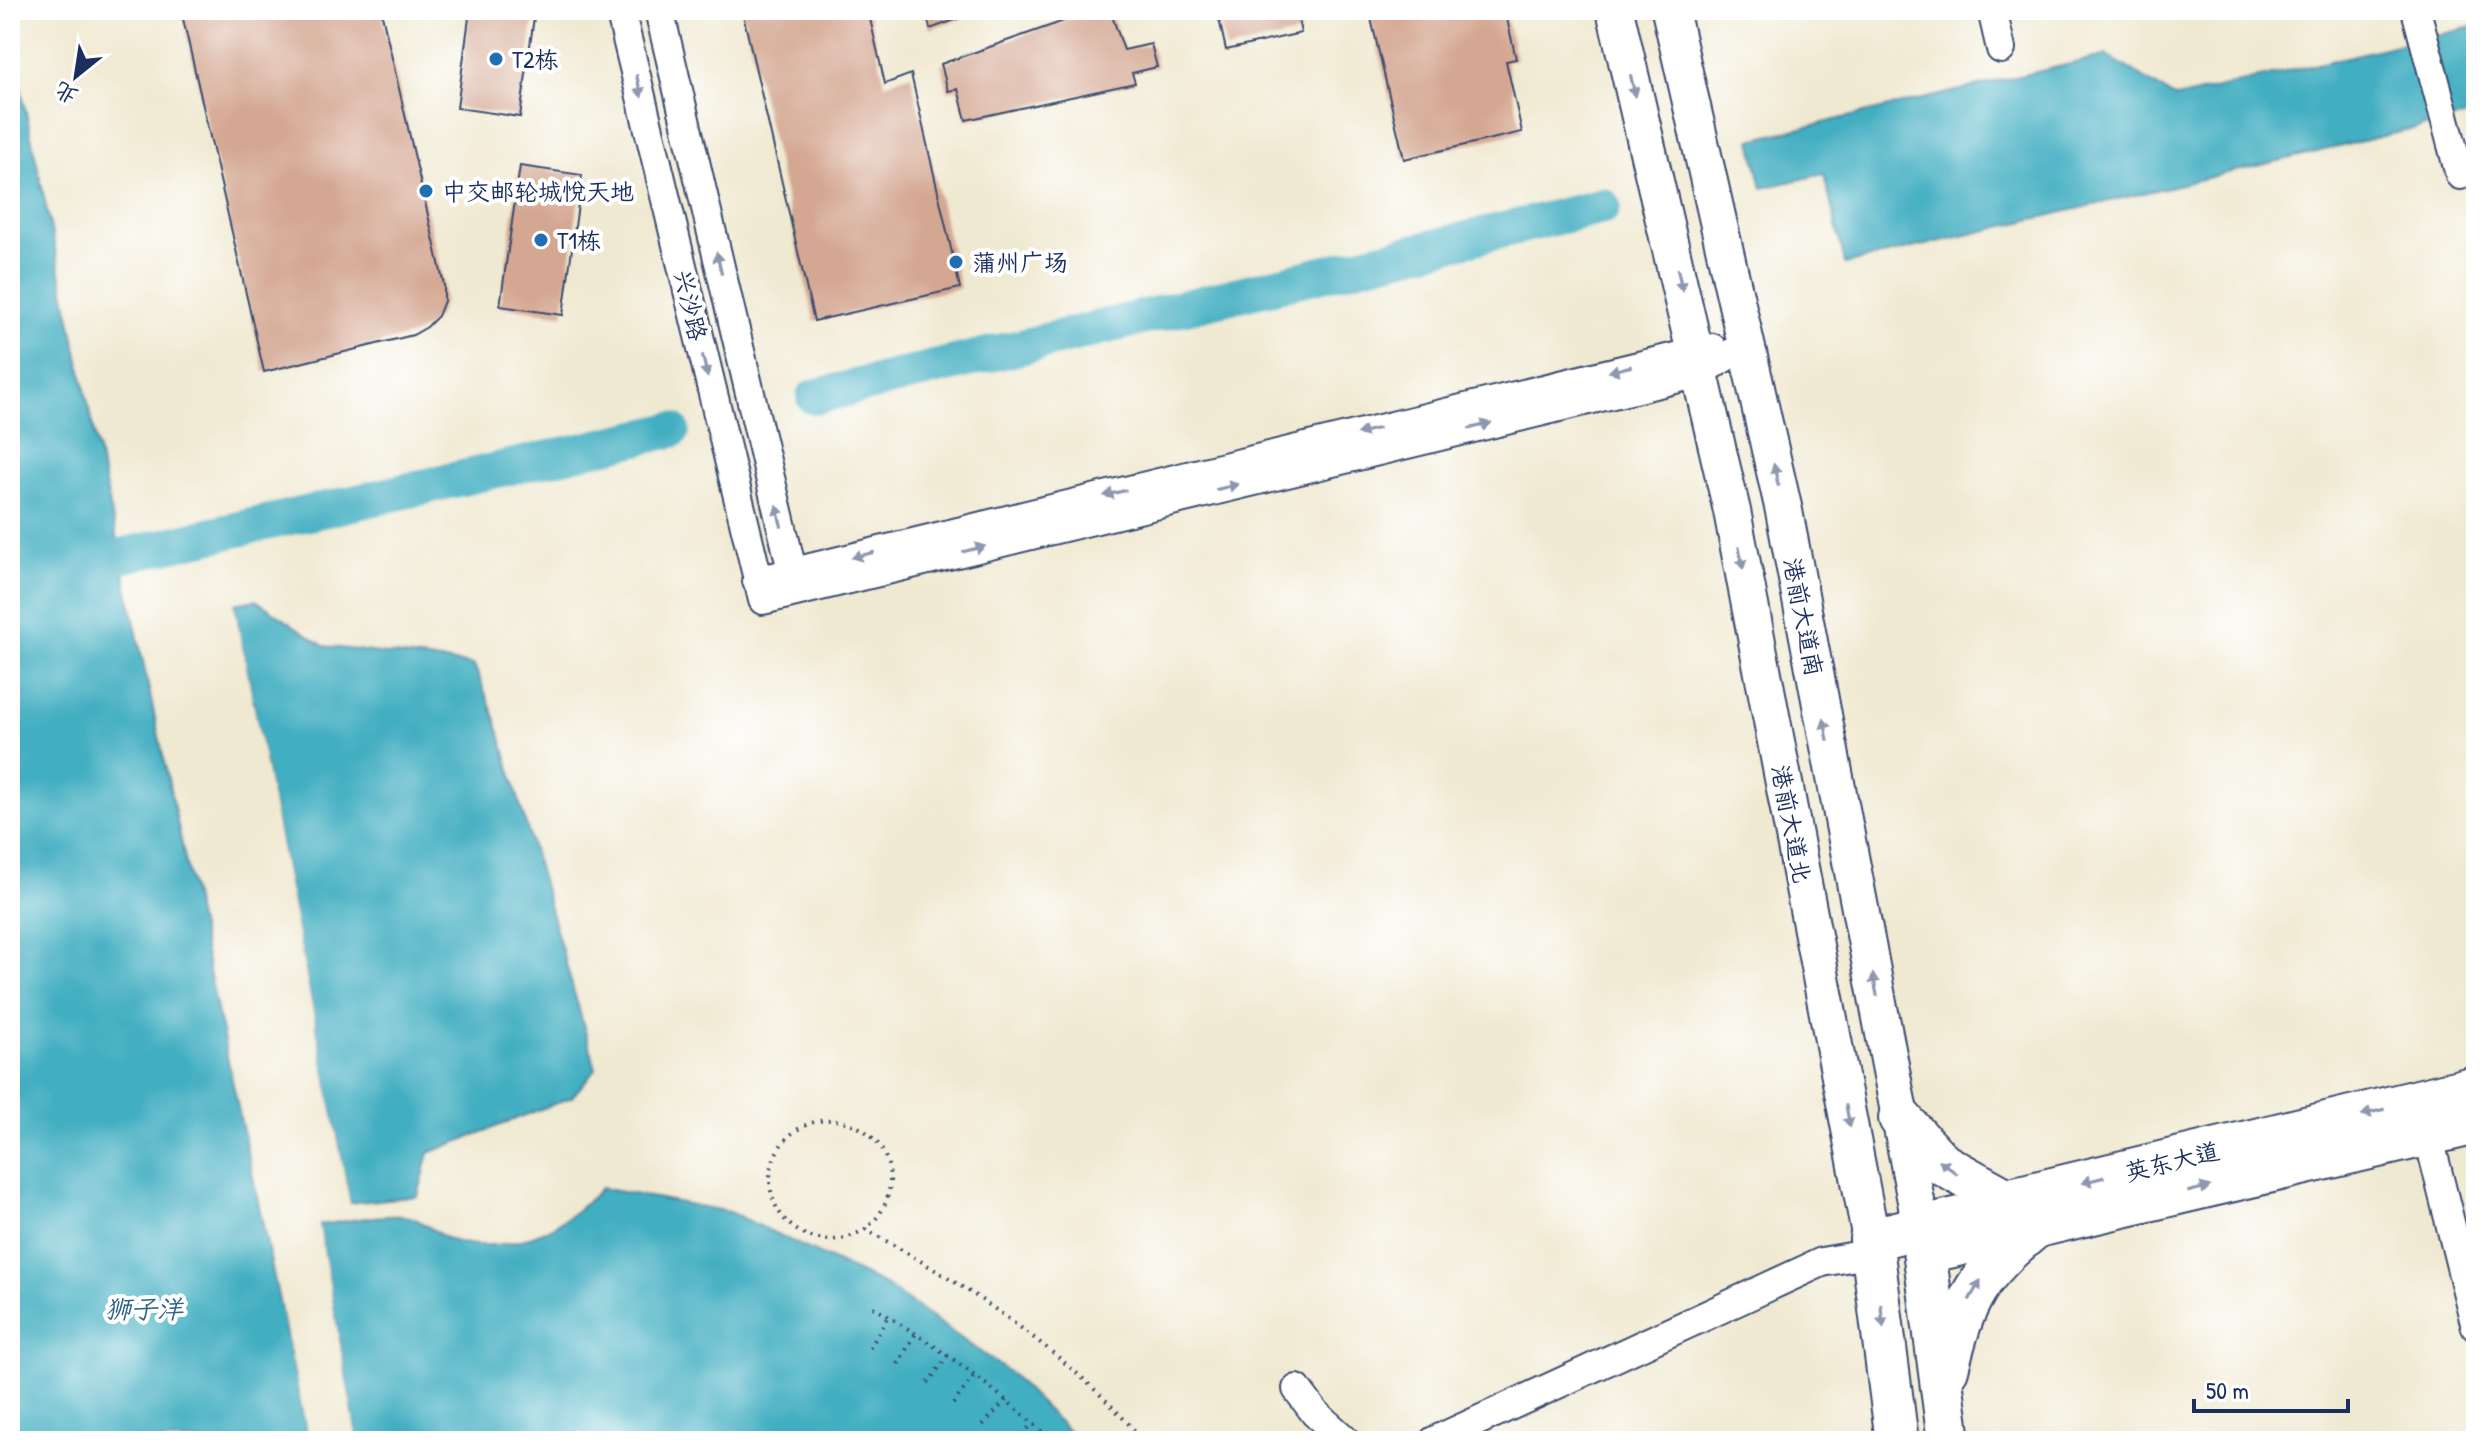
<svg xmlns="http://www.w3.org/2000/svg" width="2486" height="1451" font-family="'Patrick Hand','LXGW WenKai TC',sans-serif">
  <style>
    .water { fill: #42aec1; stroke: #2e6e90; stroke-width: 2 }
    .pier { fill: #f0e9d1 }
    .lines { fill: none; stroke-linecap: round; stroke-linejoin: round }
    .river { stroke: #42aec1; stroke-width: 36 }
    .building { fill: #d4a792 }
    .minor-casing { stroke: #3b4b6f; stroke-width: 32 }
    .major-casing { stroke: #3b4b6f; stroke-width: 40 }
    .highway-casing { stroke: #3b4b6f; stroke-width: 46 }
    .path { stroke: #3b4b6f; stroke-width: 4; stroke-dasharray: 2 6; stroke-linecap: butt }
    .minor { stroke: #fff; stroke-width: 28 }
    .major { stroke: #fff; stroke-width: 36 }
    .highway { stroke: #fff; stroke-width: 42 }
    .oneway { fill: #8d97ae }
    .poi-dot { fill: #1f6fb2; stroke: #fff; stroke-width: 3 }
    .labels { text-anchor: middle; dominant-baseline: central; stroke-width: 8; stroke-linejoin: round; paint-order: stroke }
    .poi-label { font-size: 24px; fill: #1b2f5e; stroke: #fff; text-anchor: start }
    .street-label { font-size: 24px; fill: #1b2f5e; stroke: #fff }
    .water-label { font-size: 26px; font-style: italic; fill: #2b6286; stroke: #fff }
  </style>
  <rect width="100%" height="100%" fill="#fff"/>
  <filter id="ink" filterUnits="userSpaceOnUse"><feTurbulence type="fractalNoise" baseFrequency=".0125" numOctaves="2"/><feDisplacementMap in="SourceGraphic" scale="16" xChannelSelector="R" yChannelSelector="G"/><feConvolveMatrix kernelMatrix="1 2 1 2 8 2 1 2 1" color-interpolation-filters="sRGB"/></filter>
  <filter id="wash" filterUnits="userSpaceOnUse"><feTurbulence type="fractalNoise" baseFrequency=".006" numOctaves="4" result="noise"/><feDisplacementMap in="SourceGraphic" scale="32" xChannelSelector="R" yChannelSelector="G"/><feGaussianBlur stdDeviation="1.8" result="paint"/><feColorMatrix in="noise" values="0 0 0 0 0 0 0 0 0 0 0 0 0 0 0 0 0 1.4 0 .05"/><feComposite in="paint" operator="in"/></filter>
  <g filter="url(#wash)">
    <rect width="100%" height="100%" fill="#f0e9d1"/>
    <g class="water">
      <path d="M2476,26V114L1845,264L1824,174L1762,188L1751,140L2107,55L2176,98Z"/>
      <path d="M10,37L309,1441H10Z"/>
      <path d="M256,600L324,646L474,665L496,720L596,1069L572,1097L429,1153L418,1196L350,1203L234,604Z"/>
      <path d="M601,1188L730,1212L887,1286L1010,1373L1078,1441H357L319,1225C346,1222 377,1214 404,1216C421,1217 437,1236 453,1241C510,1256 563,1229 601,1188Z"/>
    </g>
    <g class="pier">
      <path d="M234,600V604L350,1203H346L230,605Z"/>
      <path d="M190,864L312,1440L313,1441H309Z"/>
      <path d="M318,1221L319,1225L357,1441H353L315,1226Z"/>
    </g>
    <g class="lines">
      <g class="river">
        <path d="M814,397L1603,206"/>
        <path d="M10,569H64L672,430"/>
      </g>
    </g>
    <g id="blocks">
      <g class="building">
        <path d="M181,10H381L444,285V301L438,316L427,327L413,335L264,372Z"/>
        <path d="M470,10H535L520,117L457,108Z"/>
        <path d="M742,10H868L885,84L911,74L960,288L814,321Z"/>
        <path d="M926,10H977V12L930,29Z"/>
        <path d="M1095,10H1110L1124,50L1151,44L1157,67L1132,73L1135,83L966,120L958,89L948,91L941,64Z"/>
        <path d="M1217,10H1296L1301,33L1226,50Z"/>
        <path d="M1369,10H1505L1516,59L1506,61L1522,132L1404,159Z"/>
        <path d="M520,166L582,175L563,315L500,306Z"/>
      </g>
    </g>
  </g>
  <g filter="url(#ink)">
    <use href="#blocks" fill-opacity="0" stroke="#3b4b6f" stroke-width="2"/>
    <g class="lines">
      <g class="minor-casing">
        <g id="minor">
          <path d="M620,10L763,600L1700,373L1746,344"/>
          <path d="M659,10L796,587"/>
          <path d="M1992,10L2001,49"/>
          <path d="M2416,10L2460,175"/>
          <path d="M757,581L1712,348"/>
          <path d="M2424,1118L2476,1327"/>
          <path d="M1297,1389L1315,1413L1346,1441"/>
          <path d="M1434,1441L1822,1262L1873,1253"/>
        </g>
      </g>
      <g class="major-casing">
        <g id="major">
          <path d="M1615,10L1732,511L1871,1239"/>
          <path d="M1670,10L1784,511L1921,1227"/>
        </g>
      </g>
      <g class="highway-casing">
        <g id="highway">
          <path d="M1900,1118L1942,1164L2007,1200"/>
          <path d="M1921,1227L1949,1441"/>
          <path d="M1948,1247L2476,1123"/>
          <path d="M1947,1369C1964,1299 1977,1275 2033,1229"/>
          <path d="M1897,1441L1871,1239L1969,1216L2007,1200L2476,1087"/>
        </g>
      </g>
      <g class="path">
        <circle cx="830" cy="1180" r="60"/>
        <path d="M865,1229C969,1287 1065,1350 1144,1441"/>
        <path d="M873,1307C938,1346 997,1389 1052,1441"/>
        <path d="M870,1348L888,1316"/>
        <path d="M898,1364L916,1333"/>
        <path d="M928,1383L948,1355"/>
        <path d="M953,1404L975,1375"/>
        <path d="M983,1425L1007,1399"/>
        <path d="M1017,1441L1033,1423"/>
      </g>
      <use href="#minor" class="minor"/>
      <use href="#major" class="major"/>
      <use href="#highway" class="highway"/>
    </g>
    <defs><path id="oneway-solid" d="M-6-.8H1V-3.2L6.5 0L1 3.2V.8H-6Z" transform="scale(2)"/></defs>
    <g class="oneway">
      <use href="#oneway-solid" transform="translate(639 86) rotate(77)"/>
      <use href="#oneway-solid" transform="translate(1633 86) rotate(77)"/>
      <use href="#oneway-solid" transform="translate(719 263) rotate(-103)"/>
      <use href="#oneway-solid" transform="translate(1680 280) rotate(77)"/>
      <use href="#oneway-solid" transform="translate(705 366) rotate(77)"/>
      <use href="#oneway-solid" transform="translate(1620 369) rotate(166)"/>
      <use href="#oneway-solid" transform="translate(1480 426) rotate(-14)"/>
      <use href="#oneway-solid" transform="translate(1368 431) rotate(166)"/>
      <use href="#oneway-solid" transform="translate(1776 475) rotate(-102)"/>
      <use href="#oneway-solid" transform="translate(1227 487) rotate(-14)"/>
      <use href="#oneway-solid" transform="translate(1115 493) rotate(166)"/>
      <use href="#oneway-solid" transform="translate(779 516) rotate(-103)"/>
      <use href="#oneway-solid" transform="translate(974 549) rotate(-14)"/>
      <use href="#oneway-solid" transform="translate(863 555) rotate(166)"/>
      <use href="#oneway-solid" transform="translate(1741 558) rotate(79)"/>
      <use href="#oneway-solid" transform="translate(1826 730) rotate(-101)"/>
      <use href="#oneway-solid" transform="translate(1875 985) rotate(-101)"/>
      <use href="#oneway-solid" transform="translate(2373 1112) rotate(166)"/>
      <use href="#oneway-solid" transform="translate(1848 1116) rotate(79)"/>
      <use href="#oneway-solid" transform="translate(1948 1167) rotate(-142)"/>
      <use href="#oneway-solid" transform="translate(2093 1180) rotate(166)"/>
      <use href="#oneway-solid" transform="translate(2199 1189) rotate(-14)"/>
      <use href="#oneway-solid" transform="translate(1975 1290) rotate(-60)"/>
      <use href="#oneway-solid" transform="translate(1882 1316) rotate(83)"/>
    </g>
  </g>
  <g class="poi-dot">
    <circle cx="496" cy="59" r="8"/>
    <circle cx="426" cy="191" r="8"/>
    <circle cx="541" cy="240" r="8"/>
    <circle cx="956" cy="262" r="8"/>
  </g>
  <g class="labels">
    <g class="poi-label">
      <text x="512" y="59">T2栋</text>
      <text x="442" y="191">中交邮轮城悦天地</text>
      <text x="557" y="240">T1栋</text>
      <text x="972" y="262">蒲州广场</text>
    </g>
    <g class="street-label">
      <text transform="translate(691 305) rotate(77)">兴沙路</text>
      <text transform="translate(1804 617) rotate(79)">港前大道南</text>
      <text transform="translate(1792 824) rotate(79)">港前大道北</text>
      <text transform="translate(2172 1161) rotate(-14)">英东大道</text>
    </g>
    <g class="water-label">
      <text x="144" y="1308">狮子洋</text>
    </g>
  </g>
  <rect width="2486" height="1451" fill="none" stroke="#fff" stroke-width="40"/>
  <g transform="translate(76 76) rotate(210)" stroke="#ffffff" stroke-width="6" paint-order="stroke">
  <path d="M0-6L14 30L0 20L-14 30Z" fill="#1b2f5e"/>
  <text y="-12" font-size="22" font-weight="bold" text-anchor="middle" fill="#1b2f5e">北</text>
  </g>
  <path d="M2194 1399v12h154v-12" fill="none" stroke="#1b2f5e" stroke-width="4"/>
  <text x="2206" y="1399" font-size="24" fill="#1b2f5e" stroke="#ffffff" stroke-width="6" paint-order="stroke">50 m</text>
</svg>
